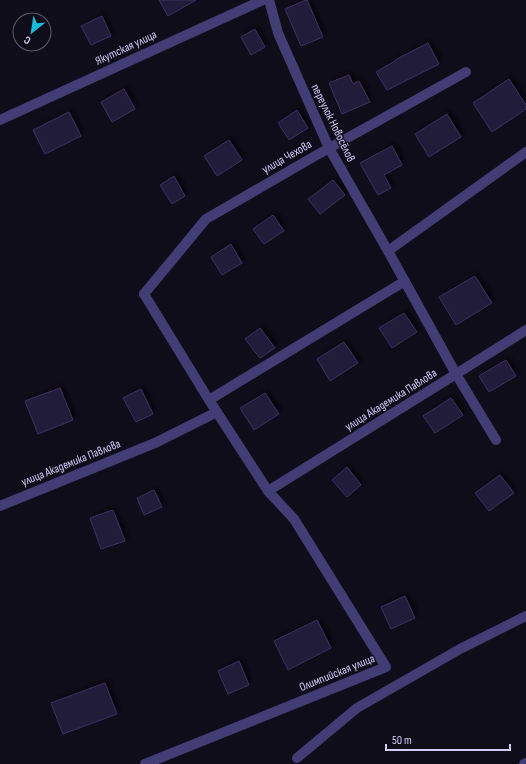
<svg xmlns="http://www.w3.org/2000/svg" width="526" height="764" font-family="'Sofia Sans Condensed',sans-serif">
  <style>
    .building { fill: #231b3a; stroke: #3d3063; filter: url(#shadow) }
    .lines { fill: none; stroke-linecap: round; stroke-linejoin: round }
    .service { stroke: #433d75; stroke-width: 10 }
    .minor { stroke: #433d75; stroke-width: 10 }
    .labels { text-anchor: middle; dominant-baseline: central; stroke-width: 3; stroke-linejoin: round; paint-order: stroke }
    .street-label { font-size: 12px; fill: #d5cdf9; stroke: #100d1b }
  </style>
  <defs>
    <filter id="shadow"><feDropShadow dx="3.5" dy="-3.5" stdDeviation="2" flood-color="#0009"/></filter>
  </defs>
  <rect width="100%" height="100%" fill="#100d1b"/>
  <g class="building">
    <path d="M159,0H196L168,16Z"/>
    <path d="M306,0H307L323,37L301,46L285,9Z"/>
    <path d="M102,16L111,36L91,45L81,26Z"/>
    <path d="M255,29L265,47L251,55L241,37Z"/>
    <path d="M428,43L439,64L387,90L376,72L395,61V60Z"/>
    <path d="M349,75L353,84L359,81L370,102L342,114L329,83Z"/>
    <path d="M509,79L526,105V109L492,132L473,103Z"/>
    <path d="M124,89L135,109L112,122L101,102Z"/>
    <path d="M297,110L308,128L289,140L278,123Z"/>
    <path d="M69,112L81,136L45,154L33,130Z"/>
    <path d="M447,114L461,137L429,157L415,134Z"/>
    <path d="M229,140L242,160L217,176L204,156Z"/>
    <path d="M392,146L402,165L384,175L391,188L378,195L360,163Z"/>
    <path d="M174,176L185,196L172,204L160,185Z"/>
    <path d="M333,180L345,195L320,214L308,199Z"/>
    <path d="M273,215L284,231L264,244L253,229Z"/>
    <path d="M231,244L242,263L222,275L211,257Z"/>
    <path d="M475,276L492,303L456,325L439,297Z"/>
    <path d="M404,313L417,332L392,348L379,328Z"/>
    <path d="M260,328L275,348L260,358L245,339Z"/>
    <path d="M344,342L358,363L330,381L317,359Z"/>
    <path d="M506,360L516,376L489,392L479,376Z"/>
    <path d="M60,388L73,420L38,434L25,401Z"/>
    <path d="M141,389L153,414L136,422L123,398Z"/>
    <path d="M265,393L279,414L254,430L240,408Z"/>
    <path d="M451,398L463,415L435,433L423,416Z"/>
    <path d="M347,467L361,485L347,497L332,480Z"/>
    <path d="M500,475L514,493L489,511L475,493Z"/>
    <path d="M154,490L162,507L144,515L137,498Z"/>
    <path d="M113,510L125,541L101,549L90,518Z"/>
    <path d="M405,596L415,618L391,629L381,607Z"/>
    <path d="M317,620L331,648L288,670L274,641Z"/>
    <path d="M239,661L249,685L228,694L218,671Z"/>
    <path d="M105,683L117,714L63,734L51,703Z"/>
  </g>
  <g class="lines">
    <g class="service">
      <path d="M144,294L209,400L268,491"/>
      <path d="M297,758L357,708L460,649L526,616"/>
      <path d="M524,764L526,763"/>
    </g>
    <g class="minor">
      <path d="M269,0L278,33L329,148L388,251L456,374L496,440"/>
      <path d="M0,120L263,0"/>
      <path d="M388,251L526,152"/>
      <path d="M144,294L206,219L315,156L466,72"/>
      <path d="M209,400L405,281"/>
      <path d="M0,506L155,443L217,412"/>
      <path d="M145,764L386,667L294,519L268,491L456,374L526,330"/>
    </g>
  </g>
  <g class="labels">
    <g class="street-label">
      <text transform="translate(126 48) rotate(-25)">Якутская улица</text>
      <text transform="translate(333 123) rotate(64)">переулок Новосёлов</text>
      <text transform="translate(287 157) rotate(-30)">улица Чехова</text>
      <text transform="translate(391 400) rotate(-32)">улица Академика Павлова</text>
      <text transform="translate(71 463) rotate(-22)">улица Академика Павлова</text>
      <text transform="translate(337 673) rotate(-22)">Олимпийская улица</text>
    </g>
  </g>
  <g transform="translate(32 32) rotate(210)"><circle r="19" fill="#100d1b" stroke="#5f5a74"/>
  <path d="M0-3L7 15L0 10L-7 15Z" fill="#19bbd9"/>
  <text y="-6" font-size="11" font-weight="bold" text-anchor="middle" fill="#d5cdf9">С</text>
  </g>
  <path d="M386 744v6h124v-6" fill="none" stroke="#d5cdf9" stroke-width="2"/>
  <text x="392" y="744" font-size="12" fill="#d5cdf9" stroke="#100d1b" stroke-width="3" paint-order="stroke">50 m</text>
</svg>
